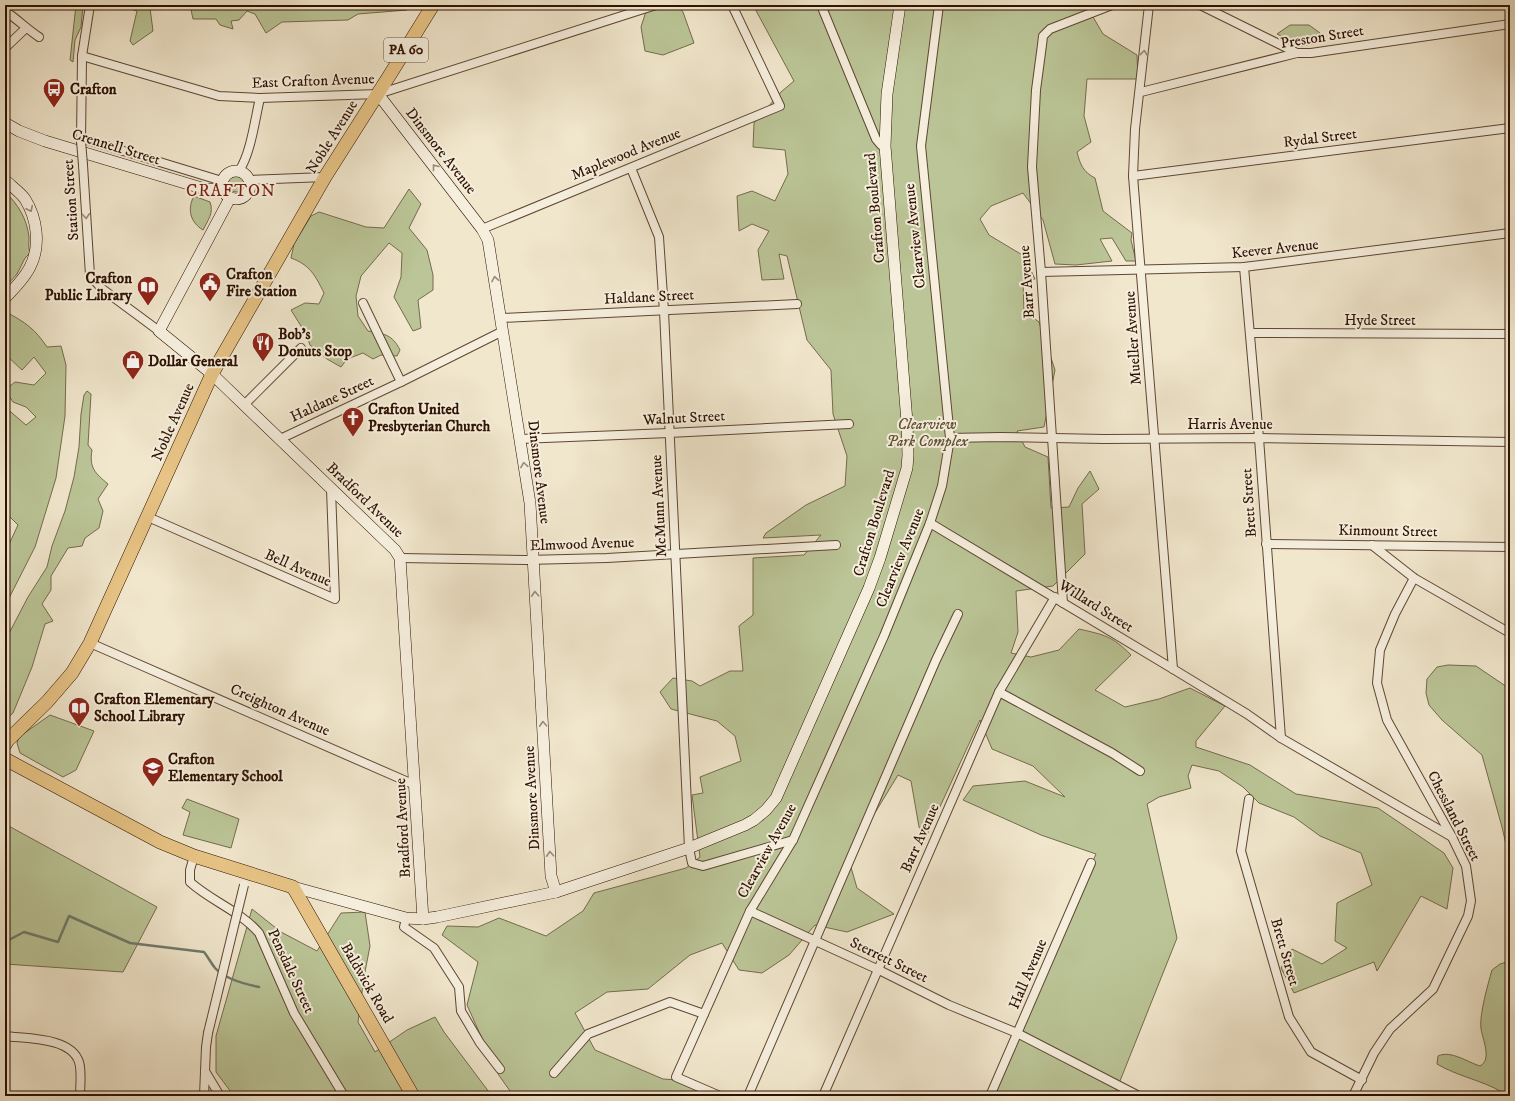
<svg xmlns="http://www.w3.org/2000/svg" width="1515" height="1101" font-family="'IM FELL DW Pica',serif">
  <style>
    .green { fill: #bbc597; stroke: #746b4c }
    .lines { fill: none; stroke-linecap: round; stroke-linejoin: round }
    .stream { stroke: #6f7a6d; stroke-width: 2.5 }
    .street-casing { stroke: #5f4633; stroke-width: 10 }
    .secondary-casing { stroke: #2e1100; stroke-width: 12 }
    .primary-casing { stroke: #2e1100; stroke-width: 14 }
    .street { stroke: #f6efde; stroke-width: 8 }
    .secondary { stroke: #f6efde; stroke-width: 11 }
    .primary { stroke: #e8c486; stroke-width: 13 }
    .street-bridge-casing { stroke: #5f4633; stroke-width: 10; stroke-linecap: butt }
    .street-bridge { stroke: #f6efde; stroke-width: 8 }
    .oneway { stroke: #9c8b7a }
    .labels { text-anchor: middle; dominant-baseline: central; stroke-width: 4; stroke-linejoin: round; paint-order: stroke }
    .shield { fill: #f6efde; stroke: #6a5443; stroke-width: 1 }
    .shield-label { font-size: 14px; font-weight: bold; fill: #2e1100 }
    .street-label { font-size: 15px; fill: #2e1100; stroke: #f6efde }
    .poi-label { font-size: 15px; font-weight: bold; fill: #2e1100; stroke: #f6efde; text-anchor: start }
    .park-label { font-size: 15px; font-style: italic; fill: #5f5035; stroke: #f6efde }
    .quarter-label { font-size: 17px; letter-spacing: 1px; fill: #7a1f14; stroke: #f6efde }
  </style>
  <rect width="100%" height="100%" fill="#f1e7cd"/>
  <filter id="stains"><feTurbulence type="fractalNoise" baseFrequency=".005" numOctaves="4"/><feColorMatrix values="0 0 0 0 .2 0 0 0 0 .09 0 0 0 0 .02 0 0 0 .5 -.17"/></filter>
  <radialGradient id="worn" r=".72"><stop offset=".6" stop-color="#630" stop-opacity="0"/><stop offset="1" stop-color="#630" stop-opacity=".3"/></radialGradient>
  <g class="green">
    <path d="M76,5H83L81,27L75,40L73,62L70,60Z"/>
    <path d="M136,5H143L150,8L153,31L133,45L130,41L137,11L131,9Z"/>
    <path d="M190,5H349L354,9L402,6L407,10L358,14L348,20L282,22L266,33L255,14L247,11L239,20L231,21L233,29L220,25L216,19H193Z"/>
    <path d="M648,5H677L683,12L694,43L663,55L645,51L641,27Z"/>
    <path d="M753,5H1086L1103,34L1137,55L1138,79H1087L1084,116L1091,142L1077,152C1080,164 1083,172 1095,178L1103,211L1132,233L1131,240L1136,261H1126L1112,238L1100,239L1112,261L1076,265L1055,264L1043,220L1023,193L991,206L980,219L989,235L1024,256L1035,279L1023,281L1024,311L1039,322L1055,370L1044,427L1017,431L1025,447L1048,457L1051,508L1069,507L1078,488L1090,471L1099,489L1082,504L1085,554L1053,586L1016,591L1018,632L1011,653L1031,657L1059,650L1079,629C1105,635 1112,636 1131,655L1095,690L1125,707L1159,699L1190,688L1225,706L1196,741V747L1250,765L1296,794L1378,808L1444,853L1453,868L1447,909L1421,896L1377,971L1374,962L1294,993L1281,968L1292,949L1322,964L1347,948L1335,941L1337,903L1372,885L1361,853L1320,836L1294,817L1259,803L1243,787L1219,771L1192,765L1188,776L1191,788L1159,797L1147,804L1177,938L1114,1096H990L1096,854L1041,835L963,800L973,786L1025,781L1065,797L1033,766L992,749L980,720L926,837L919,827L911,781L898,775L848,857L857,888L894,914L847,932L815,925L789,955L762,973L739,970L722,943L690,955L648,989L607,992L575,1013L595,1050L663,1079L678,1080L716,1096H504L510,1091L498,1074L467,1005L478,962L442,935L447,926L478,927L499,918L546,936L583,911L594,893L686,868L700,857L692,795L703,793L700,777L741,761L735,736L717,721L671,709L660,692L673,678L692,681L700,686L730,671H743L739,626L753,615V558L804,555L821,535L763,538L766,533L806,505L845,486L847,456L833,414L831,370L807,340L787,256L779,254L784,279L762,280L758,250L769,231L752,224L739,231L737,196L752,191L775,201L788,174L785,150L753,147L754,123L781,92L794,81Z"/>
    <path d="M1290,25H1309L1320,33L1322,42L1302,46L1277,34Z"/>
    <circle cx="236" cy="184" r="8"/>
    <path d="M409,189L421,204L409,228L427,250L433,275V290L418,300L421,328L413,331L394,297L401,277L402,253L389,243L361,276L356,296L358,316L368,331C384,334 392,334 400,350L397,356L381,355L373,359L363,353L347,359L341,367L327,359L310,345L306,334L291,310L305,303L319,304L324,293C315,275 310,265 291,258L294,244L311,216L319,212L366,227L384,228Z"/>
    <path d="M5,192C18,204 27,219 29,237C29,243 28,247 30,253L25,258L17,274L8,284L5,281Z"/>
    <path d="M194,196L210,202C214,213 208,220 203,230C190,222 187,209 194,196Z"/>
    <path d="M6,312C25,322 35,329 47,347L61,346L66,365L65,416L56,478L35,547L5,606V553L18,525L7,514H5V407L26,425L36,417L26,407L13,402L5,390L15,382L34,385L46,373L34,357L22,370L5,354V315Z"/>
    <path d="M87,391L91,394L88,445L92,450C89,468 95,473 108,484L98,499L103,511L99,528L85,538L82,546L68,548L51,576V590L42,604L53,621L45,624L32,667L13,713L5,720V641L28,597L47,567L52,546L65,511L74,477L79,447L81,414L84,395Z"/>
    <path d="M1448,665L1476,666L1510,689V862L1502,827L1482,755L1442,720L1429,705L1426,693L1427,679L1437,667Z"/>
    <path d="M50,715L94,731L76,770L63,777L20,753L17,743L19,737Z"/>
    <path d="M187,799L239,819L231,848L183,835L190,812L182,808Z"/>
    <path d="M5,824L157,907L123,972L5,964Z"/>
    <path d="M252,909L281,932L317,951L341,913L365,912L370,946L364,977L358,1022L375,1052L407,1030L435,1017L444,1032L492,1096H234L216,1072V1036Z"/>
    <path d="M1510,961L1509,1020L1510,1096H1503L1502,1092C1481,1080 1457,1076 1437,1064L1438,1056C1451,1050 1467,1062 1480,1066C1492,1060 1483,1040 1481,1029C1479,1015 1488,984 1492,970L1500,964Z"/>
  </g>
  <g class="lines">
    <path class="stream" d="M5,942L24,932L58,942L69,916L130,943L204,952C208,957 211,963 215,968C225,979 244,984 259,987"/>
    <g class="street-casing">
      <g id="street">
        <path d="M821,5L876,139L881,145L885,146"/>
        <path d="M1149,5L1135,129L1133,176L1173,669"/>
        <path d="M1200,5L1297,53"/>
        <path d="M5,11C17,19 27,29 39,37"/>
        <path d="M5,48L26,28"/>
        <path d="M82,56L219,96L260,98L378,94L656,5"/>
        <path d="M1141,92L1297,53H1311L1510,24"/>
        <path d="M81,138L222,181"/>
        <path d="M81,141L82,56L90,5"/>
        <path d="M83,165L90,275L101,288L159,331"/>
        <path d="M631,168L659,237L664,311L689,848L692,863L703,866L793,840"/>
        <path d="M239,171C251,153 255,119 260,98"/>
        <path d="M1133,176L1510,128"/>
        <path d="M249,180L325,177"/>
        <path d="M482,229L780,106L732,5"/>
        <path d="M1244,267L1259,438L1281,738"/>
        <path d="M1041,272L1244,267L1510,233"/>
        <path d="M363,303L401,382"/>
        <path d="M501,318L797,304"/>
        <path d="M1250,333L1510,334"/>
        <path d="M244,405L301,348"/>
        <path d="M950,438L1000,437L1104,439L1259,438L1510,442"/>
        <path d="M280,439L401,382L503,331"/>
        <path d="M520,439L669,433L849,424"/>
        <path d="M148,517L335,599L331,489"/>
        <path d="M930,523L1173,669L1247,714L1281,738L1452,837"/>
        <path d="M1266,544L1510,547"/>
        <path d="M1372,545L1414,578L1510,633"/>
        <path d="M400,558L526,560L607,558L836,545"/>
        <path d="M1063,603L1041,272L1032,167L1036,90L1042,45L1043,36L1050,29L1112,5"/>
        <path d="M90,643L415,785"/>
        <path d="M999,692L1112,753L1140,771"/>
        <path d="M1249,799L1241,851L1289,1017L1311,1052L1362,1080"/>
        <path d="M194,856L190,870V882C211,901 240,911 259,933L294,1013L344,1096"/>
        <path d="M750,911L879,970L949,1005L1017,1033L1139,1096"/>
        <path d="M406,918L404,927L434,948L459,987L461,1011L480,1043L500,1069"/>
        <path d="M5,1036C27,1039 71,1037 79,1062C82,1071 80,1087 80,1096"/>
        <path d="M205,1071L220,1096"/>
        <path d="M554,1073L588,1034L670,1002L704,1014"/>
        <path d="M204,1096L206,1047L208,1033"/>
        <path d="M720,1096L676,1077L750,911L793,840L884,636L930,523L942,486L950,438L921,146L939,5"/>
        <path d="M748,1096L936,660L958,614"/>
        <path d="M823,1096L999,692L1055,597"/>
        <path d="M990,1096L1091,863"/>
        <path d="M1353,1096L1374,1053L1390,1029L1433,989L1468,916L1471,901L1466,866L1452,837L1387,720L1377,683L1380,650L1395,614L1414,578"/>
      </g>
    </g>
    <g class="secondary-casing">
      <g id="secondary">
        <path d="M378,94L482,229L488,240L530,503L551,876L556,892"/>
        <path d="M5,123L19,131L45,141L205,189L222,190"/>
        <circle cx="236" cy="185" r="14"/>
        <path d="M5,180C11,186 20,192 25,199C37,218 41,246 30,267C24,279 14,289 5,298"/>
        <path d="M230,198L159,331L212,374L395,550L400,558L423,919"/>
        <path d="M293,887L406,918L423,919L437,917L556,892L689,848L745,825L754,820L766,810L776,798L869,588L880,558L907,468L908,455L907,422L885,146L887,94L900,5"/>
      </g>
    </g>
    <g class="primary-casing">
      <g id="primary">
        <path d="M5,745L8,740L47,702L72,673L90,643L212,374L325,177L391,73L433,5"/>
        <path d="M5,759L160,842L194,856L293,887L413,1096"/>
      </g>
    </g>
    <use href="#street" class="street"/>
    <use href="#secondary" class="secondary"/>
    <use href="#primary" class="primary"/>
    <g class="street-bridge-casing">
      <g id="street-bridge">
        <path d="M81,141L83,165"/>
        <path d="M208,1033L244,885"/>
      </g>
    </g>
    <use href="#street-bridge" class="street-bridge"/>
  </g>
  <defs><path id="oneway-chevron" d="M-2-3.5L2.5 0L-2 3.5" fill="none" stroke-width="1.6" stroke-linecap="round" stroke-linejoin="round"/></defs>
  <g class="oneway">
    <use href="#oneway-chevron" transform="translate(1144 53) rotate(-84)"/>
    <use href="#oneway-chevron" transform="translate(435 167) rotate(-128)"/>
    <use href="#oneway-chevron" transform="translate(30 209) rotate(64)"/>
    <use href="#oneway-chevron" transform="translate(86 216) rotate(87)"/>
    <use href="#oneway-chevron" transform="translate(495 279) rotate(-100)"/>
    <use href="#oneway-chevron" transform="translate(524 465) rotate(-99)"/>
    <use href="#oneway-chevron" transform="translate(535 594) rotate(-93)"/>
    <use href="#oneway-chevron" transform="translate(543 724) rotate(-93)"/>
    <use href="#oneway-chevron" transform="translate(550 854) rotate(-93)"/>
  </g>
  <defs>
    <g id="bus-pin" transform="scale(1.15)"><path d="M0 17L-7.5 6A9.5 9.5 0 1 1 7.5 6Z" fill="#8f2418" stroke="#f6efde"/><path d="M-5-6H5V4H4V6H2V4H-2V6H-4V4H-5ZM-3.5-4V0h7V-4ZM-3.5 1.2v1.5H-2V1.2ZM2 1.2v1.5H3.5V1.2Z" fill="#fff"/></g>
    <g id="civic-pin" transform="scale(1.15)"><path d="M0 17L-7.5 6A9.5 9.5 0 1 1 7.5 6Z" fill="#8f2418" stroke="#f6efde"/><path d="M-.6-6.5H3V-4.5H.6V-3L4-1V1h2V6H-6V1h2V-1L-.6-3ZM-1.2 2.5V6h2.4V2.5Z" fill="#fff"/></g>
    <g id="library-pin" transform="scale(1.15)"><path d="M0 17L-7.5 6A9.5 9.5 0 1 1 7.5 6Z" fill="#8f2418" stroke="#f6efde"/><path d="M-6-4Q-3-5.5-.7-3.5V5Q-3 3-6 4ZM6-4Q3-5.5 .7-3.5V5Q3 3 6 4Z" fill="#fff"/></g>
    <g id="restaurant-pin" transform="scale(1.15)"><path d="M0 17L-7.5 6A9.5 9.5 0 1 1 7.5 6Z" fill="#8f2418" stroke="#f6efde"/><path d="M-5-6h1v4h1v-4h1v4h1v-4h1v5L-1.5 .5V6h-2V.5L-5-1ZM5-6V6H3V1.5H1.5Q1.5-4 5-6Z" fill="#fff"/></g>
    <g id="shop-pin" transform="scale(1.15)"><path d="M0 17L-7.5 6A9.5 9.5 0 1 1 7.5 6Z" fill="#8f2418" stroke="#f6efde"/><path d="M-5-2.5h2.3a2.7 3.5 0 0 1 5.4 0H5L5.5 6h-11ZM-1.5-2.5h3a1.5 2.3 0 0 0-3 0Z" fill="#fff"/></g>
    <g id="church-pin" transform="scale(1.15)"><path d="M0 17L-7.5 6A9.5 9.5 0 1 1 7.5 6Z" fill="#8f2418" stroke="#f6efde"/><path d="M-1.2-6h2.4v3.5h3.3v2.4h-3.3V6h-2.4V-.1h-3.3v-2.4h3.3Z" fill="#fff"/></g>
    <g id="school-pin" transform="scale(1.15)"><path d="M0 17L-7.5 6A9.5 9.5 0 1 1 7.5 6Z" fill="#8f2418" stroke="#f6efde"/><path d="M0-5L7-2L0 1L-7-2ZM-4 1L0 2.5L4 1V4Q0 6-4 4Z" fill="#fff"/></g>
  </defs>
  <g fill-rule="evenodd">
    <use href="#bus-pin" x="54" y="89"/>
    <use href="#civic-pin" x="210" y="283"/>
    <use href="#library-pin" x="148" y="287"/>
    <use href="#restaurant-pin" x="263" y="343"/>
    <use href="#shop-pin" x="133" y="361"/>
    <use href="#church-pin" x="353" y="418"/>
    <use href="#library-pin" x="79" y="708"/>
    <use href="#school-pin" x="153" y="768"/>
  </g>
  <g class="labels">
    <rect class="shield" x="384" y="38" width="44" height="24" rx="3"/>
    <g class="shield-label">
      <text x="406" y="50">PA 60</text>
    </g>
    <g class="street-label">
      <text transform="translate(1322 37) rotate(-9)">Preston Street</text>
      <text transform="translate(313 81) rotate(-2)">East Crafton Avenue</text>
      <text transform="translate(332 137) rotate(-58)">Noble Avenue</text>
      <text transform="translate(1320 138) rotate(-7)">Rydal Street</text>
      <text transform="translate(116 147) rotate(17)">Crennell Street</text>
      <text transform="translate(441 151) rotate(52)">Dinsmore Avenue</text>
      <text transform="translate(626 154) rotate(-22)">Maplewood Avenue</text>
      <text transform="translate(71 200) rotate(-94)">Station Street</text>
      <text transform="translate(875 208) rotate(-95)">Crafton Boulevard</text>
      <text transform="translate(915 236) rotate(-96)">Clearview Avenue</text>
      <text transform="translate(1275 249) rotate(-6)">Keever Avenue</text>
      <text transform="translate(1027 282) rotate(-94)">Barr Avenue</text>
      <text transform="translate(649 297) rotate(-3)">Haldane Street</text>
      <text x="1380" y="320">Hyde Street</text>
      <text transform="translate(1133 338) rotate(-94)">Mueller Avenue</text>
      <text transform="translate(332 399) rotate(-25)">Haldane Street</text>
      <text transform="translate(684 418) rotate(-3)">Walnut Street</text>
      <text transform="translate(173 422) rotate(-66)">Noble Avenue</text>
      <text x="1230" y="424">Harris Avenue</text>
      <text transform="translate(539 472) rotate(83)">Dinsmore Avenue</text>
      <text transform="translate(365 500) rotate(44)">Bradford Avenue</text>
      <text transform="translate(1249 503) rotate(-94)">Brett Street</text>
      <text transform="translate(659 506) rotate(-93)">McMunn Avenue</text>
      <text transform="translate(874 523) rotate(-73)">Crafton Boulevard</text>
      <text transform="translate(1388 531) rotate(1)">Kinmount Street</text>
      <text transform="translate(582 544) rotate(-2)">Elmwood Avenue</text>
      <text transform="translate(900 558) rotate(-68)">Clearview Avenue</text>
      <text transform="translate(298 568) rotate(24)">Bell Avenue</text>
      <text transform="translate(1096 606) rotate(32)">Willard Street</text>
      <text transform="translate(280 710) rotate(24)">Creighton Avenue</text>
      <text transform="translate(532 798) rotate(-93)">Dinsmore Avenue</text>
      <text transform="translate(1454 816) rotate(63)">Chessland Street</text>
      <text transform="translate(403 828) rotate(-93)">Bradford Avenue</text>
      <text transform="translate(920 838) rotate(-66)">Barr Avenue</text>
      <text transform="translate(767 851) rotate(-61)">Clearview Avenue</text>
      <text transform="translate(1285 952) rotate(74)">Brett Street</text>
      <text transform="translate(889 960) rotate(26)">Sterrett Street</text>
      <text transform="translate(291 971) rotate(65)">Pensdale Street</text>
      <text transform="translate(1028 974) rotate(-67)">Hall Avenue</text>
      <text transform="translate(367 983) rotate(60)">Baldwick Road</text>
    </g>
    <g class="poi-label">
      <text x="70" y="89">Crafton</text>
      <text x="226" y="274">Crafton<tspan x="226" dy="17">Fire Station</tspan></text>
      <text x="132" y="278" text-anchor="end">Crafton<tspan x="132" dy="17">Public Library</tspan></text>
      <text x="278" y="334">Bob's<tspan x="278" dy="17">Donuts Stop</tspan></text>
      <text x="148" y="361">Dollar General</text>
      <text x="368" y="409">Crafton United<tspan x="368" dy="17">Presbyterian Church</tspan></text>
      <text x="94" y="699">Crafton Elementary<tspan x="94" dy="17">School Library</tspan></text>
      <text x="168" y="759">Crafton<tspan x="168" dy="17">Elementary School</tspan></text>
    </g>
    <g class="park-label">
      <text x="927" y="424">Clearview<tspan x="927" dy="17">Park Complex</tspan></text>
    </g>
    <g class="quarter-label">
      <text x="231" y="191">CRAFTON</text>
    </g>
  </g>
  <rect width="1515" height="1101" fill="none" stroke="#f1e7cd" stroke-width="20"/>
  <rect x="6" y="6" width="1503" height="1089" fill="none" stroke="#2e1100" stroke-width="2"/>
  <rect x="10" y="10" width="1495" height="1081" fill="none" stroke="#2e1100"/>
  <rect width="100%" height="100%" filter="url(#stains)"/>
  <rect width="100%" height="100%" fill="url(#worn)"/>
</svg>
